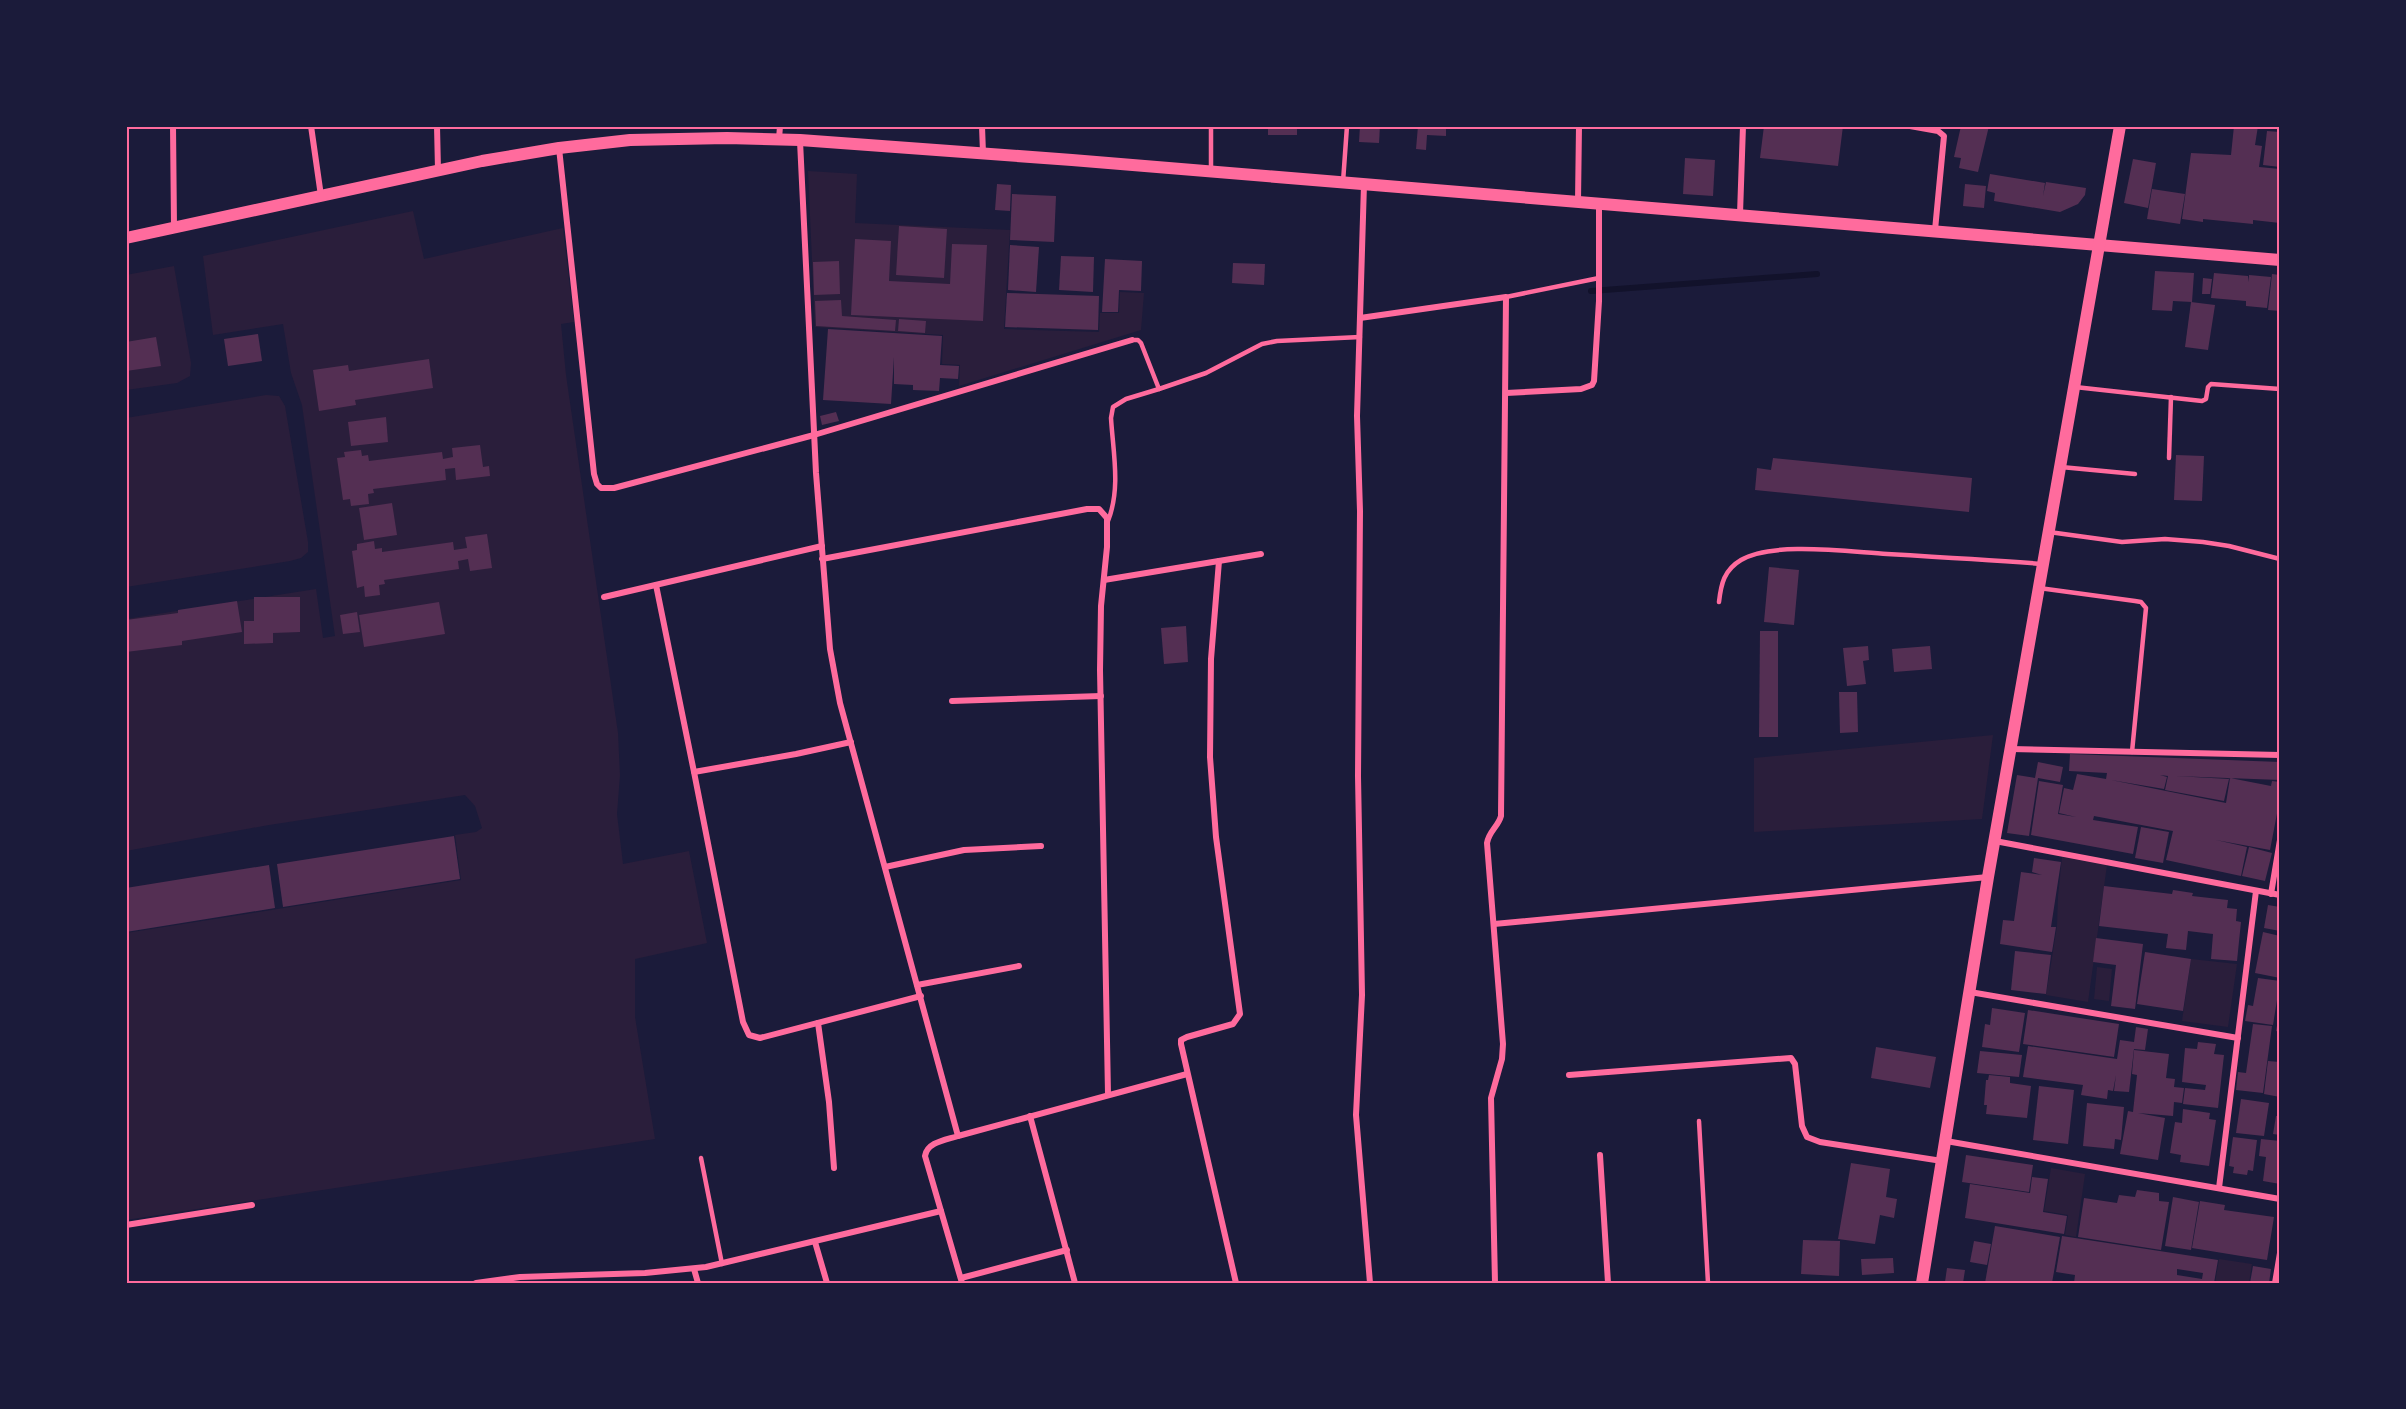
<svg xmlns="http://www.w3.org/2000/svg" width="2406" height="1409" font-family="'Roboto Condensed',sans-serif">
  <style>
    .green { fill: #2a1e3b }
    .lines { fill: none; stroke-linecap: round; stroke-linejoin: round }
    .stream { stroke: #12122b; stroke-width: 6 }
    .building { fill: #542f53; fill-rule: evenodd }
    .service { stroke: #ff6b9d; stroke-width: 4.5 }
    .minor { stroke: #ff6b9d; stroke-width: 6 }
    .secondary { stroke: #ff6b9d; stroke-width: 12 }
    .neatline { fill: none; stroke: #ff6b9d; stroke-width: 2 }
  </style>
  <rect width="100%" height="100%" fill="#1b1b3a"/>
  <g class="green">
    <path d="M808,171L857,174L855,223L1010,230L1004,329L1099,332L1100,313H1119L1120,292L1144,293L1141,330L959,386L960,365L942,364L943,335L815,327Z"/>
    <path d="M413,211L424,259L563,228L574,322L561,324L566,375L618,733L620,775L617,814L623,864L689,851L707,943L635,959V1017L655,1139L126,1220V933L461,880L455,835L476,832L482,828L475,806L465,795L269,825L126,851V619L316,589L323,638L335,636L302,405L291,373L283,324L213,335L203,256Z"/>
    <path d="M174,266L191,363L190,376L177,383L126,390V275Z"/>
    <path d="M266,395L279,396L285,406L308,542V552L301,558L290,561L126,587V418Z"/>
    <path d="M1993,735L1982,819L1754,832V758Z"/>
    <path d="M2062,857L2107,865L2088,1002L2046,995L2057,926L2058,896Z"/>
    <path d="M2191,959L2237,964L2228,1027L2182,1021Z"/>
    <path d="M2097,967L2112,969L2109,1001L2094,999Z"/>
    <path d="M2051,1168L2085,1174L2076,1237L2065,1235L2068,1215L2044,1211Z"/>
    <path d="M2219,1259L2252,1264L2249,1283H2215Z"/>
  </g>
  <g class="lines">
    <path class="stream" d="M1591,291L1817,274"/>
  </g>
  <g class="building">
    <rect x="1268" y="126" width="29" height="9"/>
    <path d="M1360,126H1380L1379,143L1359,142Z"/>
    <path d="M1418,126H1446V136L1427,135L1426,150L1416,149Z"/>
    <path d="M1764,126H1843L1838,166L1760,158Z"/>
    <path d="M1961,126H1989L1978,172L1959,168L1961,158L1954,157Z"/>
    <path d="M2234,126H2258L2255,145L2262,146L2259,167L2280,169V223L2253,220V224L2203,219V222L2182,219L2191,153L2231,155Z"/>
    <path d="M2267,131L2280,132V167L2263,165Z"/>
    <path d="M1685,158L1715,160L1713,196L1683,194Z"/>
    <path d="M2133,159L2156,163L2148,208L2124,203Z"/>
    <path d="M1990,174L2045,183L2043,196L2046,182L2086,188L2085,195L2078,204L2060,212L1994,201L1995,193L1987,191Z"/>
    <path d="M997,184L1011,185L1010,211L995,210Z"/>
    <path d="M1965,184L1986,186L1984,208L1963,206Z"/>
    <path d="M2152,189L2185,194L2180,224L2147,219Z"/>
    <path d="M1012,194L1056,196L1054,242L1010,240Z"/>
    <path d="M899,226L947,229L944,278L896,275Z"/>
    <path d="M855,239L891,241L889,281L950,284L952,244L987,245L983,321L851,315Z"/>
    <path d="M1010,245L1039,247L1036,292L1008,290Z"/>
    <path d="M1061,256L1094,257L1093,292L1059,290Z"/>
    <path d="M1105,259L1142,261L1141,291L1119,290L1118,312H1102Z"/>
    <path d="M839,261L840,294L814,295L813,262Z"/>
    <path d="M1233,263L1265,264L1264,285L1232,283Z"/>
    <path d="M2155,271L2194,273L2192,302L2173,301L2172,311L2152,310Z"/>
    <path d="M2214,273L2248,276L2249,282V275L2271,277L2267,308L2246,306V301L2211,298Z"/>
    <path d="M2272,274L2280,275V311L2268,310Z"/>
    <path d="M2203,278L2212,279L2210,294H2202Z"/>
    <path d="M1007,293L1099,296L1098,330L1005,327Z"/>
    <path d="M841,300L842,316L896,320L895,331L816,326L815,301Z"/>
    <path d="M2191,302L2215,305L2208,350L2185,347Z"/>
    <path d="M899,319L926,321L925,333L898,331Z"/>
    <path d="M828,329L942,336L940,365L959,366L958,379L940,378L939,391L913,390V385L894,384V357L891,404L823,400Z"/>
    <path d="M258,334L262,361L228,366L224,339Z"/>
    <path d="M156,337L161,366L126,371V342Z"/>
    <path d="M429,359L433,388L355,400L356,405L319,411L313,370L348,365L349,371Z"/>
    <path d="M836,412L839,421L822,425L820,416Z"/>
    <path d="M386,417L388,442L351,446L348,422Z"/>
    <path d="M480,445L483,467L489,466L490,476L456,480L455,468L445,469L446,480L373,489L374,493L368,494L369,504L351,506L350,499L343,500L337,458L345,457L344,452L361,450L362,456L368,455L369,461L442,452L443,459L453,457L452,448Z"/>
    <path d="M2176,455L2204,456L2202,501L2174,500Z"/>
    <path d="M1773,458L1972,478L1969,512L1755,490L1757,468L1771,470Z"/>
    <path d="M392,503L397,535L364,540L359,508Z"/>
    <path d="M487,534L492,568L470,571L468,559L458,561L459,569L384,580L385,584L379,585L380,595L365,597L364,586L357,588L352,551L357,550V544L374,541L375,549L382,548V552L453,542L454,550L467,548L465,537Z"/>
    <path d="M1769,567L1799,570L1794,625L1764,622Z"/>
    <path d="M254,597H300V632L273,633V643L244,644V621H254Z"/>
    <path d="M237,601L242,632L182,641V645L126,652V620L178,613V610Z"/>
    <path d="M439,602L445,634L364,647L359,615Z"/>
    <path d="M357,612L360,632L343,634L340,615Z"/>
    <path d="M1186,626L1188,662L1164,664L1161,628Z"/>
    <path d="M1760,631H1778V737H1759Z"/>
    <path d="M1868,646L1869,660L1863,661L1866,684L1847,686L1843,648Z"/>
    <path d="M1930,646L1932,669L1894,672L1892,649Z"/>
    <path d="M1839,692H1857L1858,732L1840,733Z"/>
    <path d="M2070,754L2280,762V780L2175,776L2229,779L2224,801L2165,790L2168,776L2160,775L2167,777L2164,789L2111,780L2226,803L2230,778L2271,786L2272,781L2280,782V798L2270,850L2216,840L2247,847L2241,876L2166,860L2173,831L2094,816L2093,820L2138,827L2133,854L2031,835L2039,781L2063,785L2058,814L2076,817L2059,813L2064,788L2073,790L2077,774L2106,779L2107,773L2069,771Z"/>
    <path d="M2038,762L2063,767L2060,782L2038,778L2029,836L2007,833L2017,775L2035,778Z"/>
    <path d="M2141,827L2169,832L2163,863L2135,858Z"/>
    <path d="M454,836L460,879L283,907L277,864Z"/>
    <path d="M2249,847L2272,853L2265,881L2242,876Z"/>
    <path d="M2034,858L2061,862L2051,927H2056L2052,952L2000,944L2003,920L2014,921L2021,872L2042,875L2032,872Z"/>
    <path d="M269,865L275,908L126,932V888Z"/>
    <path d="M2104,886L2172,894L2173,890L2193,893L2192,896L2228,900L2227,908L2237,909L2236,921L2241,922L2237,961L2211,959L2213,934L2188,931L2186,950L2166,948L2168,934L2099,926Z"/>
    <path d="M2268,905L2280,907V931L2264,928Z"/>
    <path d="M2263,932L2280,936V978L2255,973Z"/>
    <path d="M2096,938L2143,944L2135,1009L2111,1006L2116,965L2093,962Z"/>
    <path d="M2015,951L2051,955L2046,994L2011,990Z"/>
    <path d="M2145,952L2191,959L2183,1011L2137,1004Z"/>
    <path d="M2258,978L2280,981L2273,1025L2245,1021L2248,1005L2253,1006Z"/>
    <path d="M1992,1008L2025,1013L2019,1052L1982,1047L1985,1024L1990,1025Z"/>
    <path d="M2028,1010L2119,1024L2114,1057L2023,1044Z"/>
    <path d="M2279,1015H2280V1032L2276,1031Z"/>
    <path d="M2253,1024L2272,1026L2263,1093L2236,1090L2238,1072L2246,1073Z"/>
    <path d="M2136,1027L2148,1029L2145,1050L2134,1049L2129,1092L2114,1091L2116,1075L2113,1091L2108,1090L2107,1099L2081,1095L2083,1085L2023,1077L2028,1046L2117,1059L2120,1040L2134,1042Z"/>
    <path d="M2198,1042L2216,1044L2214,1054L2224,1055L2218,1108L2183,1104L2185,1088L2205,1090L2206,1085L2182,1082L2185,1048L2197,1049Z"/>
    <path d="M1876,1047L1936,1057L1930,1088L1871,1078Z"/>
    <path d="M2134,1050L2169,1054L2166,1078L2175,1079L2174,1087L2184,1088L2182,1103L2174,1102L2173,1116L2138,1113L2165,1118L2158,1160L2120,1154L2128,1111L2133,1112L2137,1075L2132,1074Z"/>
    <path d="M1980,1051L2022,1055L2019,1077L1977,1073Z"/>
    <path d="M2268,1061L2280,1062V1097L2264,1094Z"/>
    <path d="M1989,1075L2010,1077V1083L2031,1086L2027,1118L1986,1114L1987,1105H1984L1986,1080H1988Z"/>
    <path d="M2039,1086L2074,1090L2068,1144L2033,1140Z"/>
    <path d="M2241,1099L2269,1103L2264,1136L2236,1133Z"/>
    <path d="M2087,1103L2124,1107L2121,1140L2115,1139L2114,1149L2083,1146Z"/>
    <path d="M2183,1109L2210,1113L2209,1119L2216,1120L2209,1166L2180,1162L2181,1155L2170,1153L2175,1122L2182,1123Z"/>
    <path d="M2276,1116H2280V1135L2273,1134Z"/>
    <path d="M2233,1137L2257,1140L2253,1171L2248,1170L2247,1175L2233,1173L2234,1167L2229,1166Z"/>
    <path d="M2261,1139L2280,1141V1184L2263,1181L2266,1157L2259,1156Z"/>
    <path d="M1966,1155L2033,1165L2029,1192L1962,1182Z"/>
    <path d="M1851,1163L1890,1169L1886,1197L1897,1199L1894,1218L1880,1215L1875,1244L1838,1239Z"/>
    <path d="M2032,1177L2048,1179L2043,1212L2067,1216L2064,1234L1965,1218L1970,1184L2030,1193Z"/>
    <path d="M2137,1190L2159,1193V1201L2169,1202L2161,1250L2078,1237L2084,1198L2117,1203L2119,1195L2135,1197Z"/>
    <path d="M2173,1197L2199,1202L2191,1250L2165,1246Z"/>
    <path d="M2200,1201L2225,1205L2224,1210L2274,1217L2267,1260L2241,1256L2244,1237L2241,1256L2192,1248Z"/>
    <path d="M1995,1226L2060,1237L2052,1283H1985Z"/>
    <path d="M2062,1236L2218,1260L2214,1283L2104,1281V1283H2074L2075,1275L2056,1272ZM2177,1269L2203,1273L2202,1279L2177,1275Z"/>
    <path d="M1803,1240L1840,1241L1839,1276L1801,1274Z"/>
    <path d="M1974,1241L1991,1244L1987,1265L1970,1262Z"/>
    <path d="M1893,1258L1894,1273L1862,1275L1861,1259Z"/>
    <path d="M2253,1266L2271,1269L2269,1283H2250Z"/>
    <path d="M1947,1268L1965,1270L1963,1283L1945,1282Z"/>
  </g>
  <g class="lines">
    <g class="service">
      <path d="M1211,171V126"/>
      <path d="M1343,182L1347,126"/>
      <path d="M1506,297L1599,278"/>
      <path d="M1132,340H1138L1141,343L1159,389L1206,373L1262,344L1277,341L1360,337"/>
      <path d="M2075,387L2202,401L2206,399L2208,387L2211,384L2280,389"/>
      <path d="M2169,458L2171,397"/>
      <path d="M2061,467L2135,474"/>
      <path d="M1108,521C1121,488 1113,452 1111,418L1113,407L1126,399L1159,389"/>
      <path d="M2049,532L2122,542L2165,539L2203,542L2229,546L2280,559"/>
      <path d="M2039,588L2135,601L2141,602L2146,608L2132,752"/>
      <path d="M1719,602C1721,584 1724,570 1741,560C1773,541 1850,552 1887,554C1939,557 1991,560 2043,564"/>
      <path d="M1699,1121L1708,1283"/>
      <path d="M701,1158L722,1264"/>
    </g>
    <g class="minor">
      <path d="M173,126L174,227"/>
      <path d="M311,126L321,196"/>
      <path d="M437,126L438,170"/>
      <path d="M982,126L983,153"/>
      <path d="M1910,126L1938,131L1944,136L1935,230"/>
      <path d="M779,139L780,126"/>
      <path d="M800,141L816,473L830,649L840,703L958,1136C946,1140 927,1142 925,1156L962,1283"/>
      <path d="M559,148L594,474L597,484L601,488H614L814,435L1132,340"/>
      <path d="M1364,184L1357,416L1360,511L1358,776L1362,995L1356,1115L1370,1283"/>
      <path d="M1578,201L1579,126"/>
      <path d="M1740,214L1743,126"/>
      <path d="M1360,318L1506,297L1501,816C1498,827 1489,831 1487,843L1503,1044L1502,1059L1491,1098L1495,1283"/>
      <path d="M1506,393L1581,389L1592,385L1594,381L1599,301V203"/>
      <path d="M822,559L1087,509H1099L1107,518V547L1101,606L1100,670L1108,1094"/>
      <path d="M1219,561L1211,659L1210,757L1216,837L1240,1014L1233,1024L1187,1037L1181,1040V1044L1236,1283"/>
      <path d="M1104,580L1261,554"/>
      <path d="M656,585L694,772L796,754L851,742"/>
      <path d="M604,597L822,546"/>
      <path d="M952,701L1101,696"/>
      <path d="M2011,749L2280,755"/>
      <path d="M694,772L743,1022L749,1035L760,1038L921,996"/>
      <path d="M1995,841L2280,895"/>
      <path d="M885,867L964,850L1041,846"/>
      <path d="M2271,894L2280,840"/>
      <path d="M1494,924L1988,877"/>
      <path d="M917,985L1019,966"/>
      <path d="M1970,992L2238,1038"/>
      <path d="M818,1023L829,1102L834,1168"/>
      <path d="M1569,1075L1791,1058L1795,1064L1802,1126L1807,1137L1820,1142L1942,1161"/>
      <path d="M1030,1116L1075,1283"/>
      <path d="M958,1136L1187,1074"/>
      <path d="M1946,1141L2280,1199"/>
      <path d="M1600,1155L1608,1283"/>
      <path d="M2219,1188L2256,891"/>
      <path d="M126,1225L252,1205"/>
      <path d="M815,1242L827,1283"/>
      <path d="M694,1269L698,1283"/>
      <path d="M961,1278L1067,1250"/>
      <path d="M476,1283L520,1277L645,1273L706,1267L941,1211"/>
      <path d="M2275,1283L2280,1253"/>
    </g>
    <g class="secondary">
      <path d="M126,238L482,161L559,148L630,140L727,138L800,140L1072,160L2280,260"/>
      <path d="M1922,1283L1988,877L2120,126"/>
    </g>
  </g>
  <rect width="2406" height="1409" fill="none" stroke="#1b1b3a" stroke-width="255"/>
  <rect x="128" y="128" width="2150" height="1154" class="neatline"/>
</svg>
